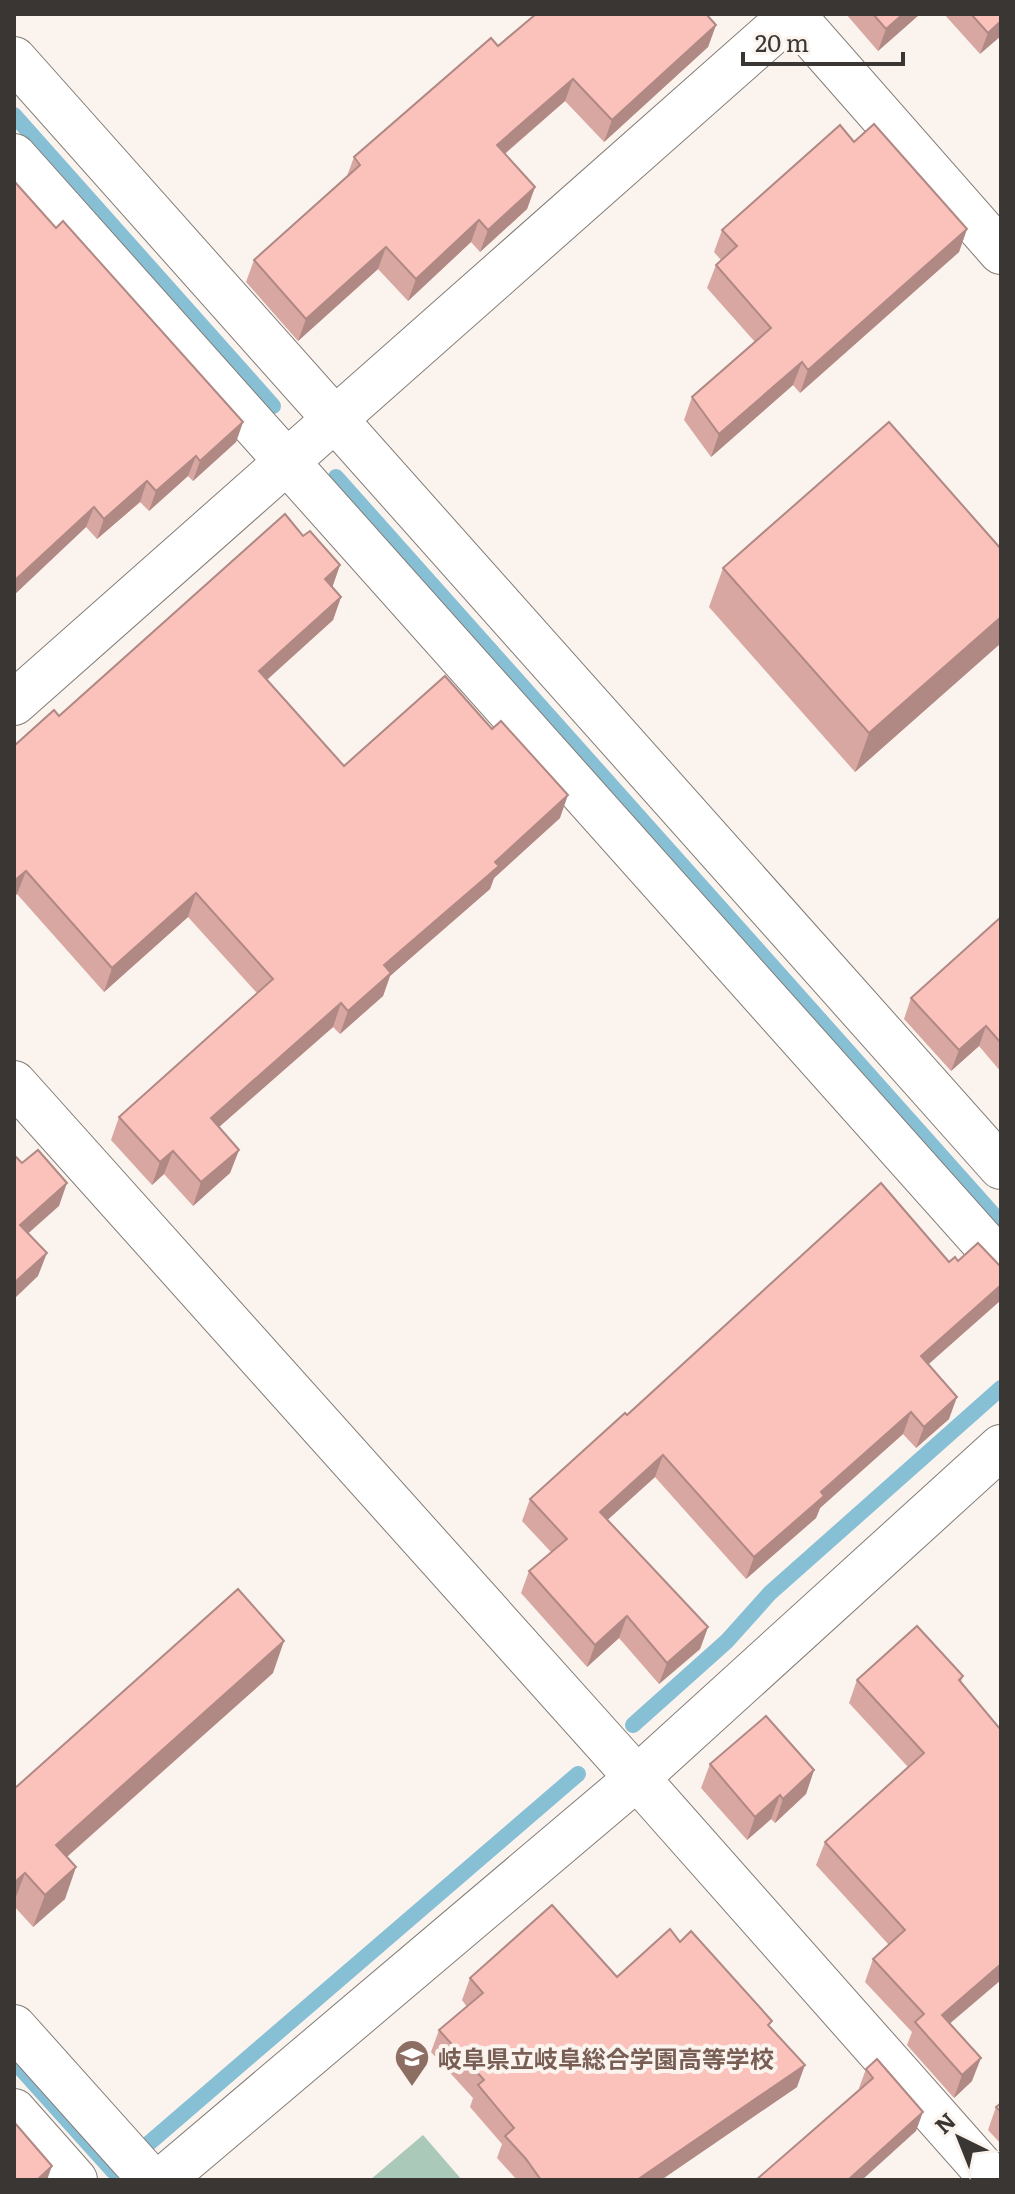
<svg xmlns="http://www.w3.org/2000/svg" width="1015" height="2194" font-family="Literata,'Noto Sans JP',serif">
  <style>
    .green { fill: #aac9b8 }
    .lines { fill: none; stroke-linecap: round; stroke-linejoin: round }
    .stream { stroke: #87bfd5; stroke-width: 16 }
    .street-casing { stroke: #837c77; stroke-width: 46 }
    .street { stroke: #fff; stroke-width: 44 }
    .wall { fill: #d8a7a2 }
    .shaded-wall { fill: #b08884 }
    .building { fill: #fbc2bc; stroke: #b08884; stroke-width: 2 }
    .labels { text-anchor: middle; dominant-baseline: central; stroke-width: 8; stroke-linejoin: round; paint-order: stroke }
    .education-label { font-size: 24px; font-weight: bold; fill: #785e54; stroke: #fbf3ed; text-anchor: start }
  </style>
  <rect width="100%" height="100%" fill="#fbf3ed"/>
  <path class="green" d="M423,2135L462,2180H370Z"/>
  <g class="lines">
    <g class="stream">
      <path d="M14,115L273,406"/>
      <path d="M336,477L1001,1223"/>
      <path d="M633,1725L727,1641L770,1593L1001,1388"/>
      <path d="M14,2061L113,2171"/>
      <path d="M148,2144L578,1774"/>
    </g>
    <g class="street-casing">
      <g id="street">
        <path d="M792,14L1001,252"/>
        <path d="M14,59L1001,1167"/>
        <path d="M14,156L1001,1262"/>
        <path d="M14,703L793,14"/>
        <path d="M14,1083L637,1778L993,2180"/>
        <path d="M14,2027L151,2180"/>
        <path d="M14,2111L75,2180"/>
        <path d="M162,2180L637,1778L1001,1447"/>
      </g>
    </g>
    <use href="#street" class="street"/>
  </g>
  <g class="wall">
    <path d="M846,14H920L878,51Z"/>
    <path d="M944,14H1001L980,54Z"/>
    <path d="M716,25L708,47L604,142L565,101L505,154L535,187L527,209L480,252L471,242L408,301L378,269L298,341L246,282L254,260L347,176L354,157L498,46Z"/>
    <path d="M854,142L967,229L959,252L800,393L793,385L711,457L684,420L692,397L755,342L707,288L716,265L721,260L714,252L722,230Z"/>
    <path d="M14,181L56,228L243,422L236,442L193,481L188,476L149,511L140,502L97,539L86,527L14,595Z"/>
    <path d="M303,536L340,565L332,587L341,597L333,620L267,680L344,766L560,818L494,878L490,889L390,976L383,996L340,1034L333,1027L219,1127L239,1150L230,1173L193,1206L164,1174L152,1185L111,1140L119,1117L257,993L188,917L104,992L17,894L59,716Z"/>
    <path d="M1001,549V643L855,772L709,607L723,568Z"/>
    <path d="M1001,912V1072L979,1046L951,1071L904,1019L911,998L998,920Z"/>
    <path d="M949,1262L1001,1300L928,1364L949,1419L916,1448L903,1434L820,1508L816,1518L746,1579L655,1477L607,1520L708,1627L700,1649L659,1684L619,1638L587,1667L521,1593L529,1571L551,1552L522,1521L530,1499L627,1415Z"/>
    <path d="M273,1673L67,1857L65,1899L33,1927L14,1906V1789Z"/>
    <path d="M963,1676L961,1682L950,2023L972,2081L954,2098L907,2045L912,2032L865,1982L873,1959L889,1945L816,1865L825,1842L908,1767L849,1703L857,1680Z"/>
    <path d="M710,1764L814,1770L806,1794L775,1823L771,1819L747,1840L701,1788Z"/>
    <path d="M680,1942L769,2027L797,2087L661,2180H517L497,2158L502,2144L470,2107L473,2098L431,2052L439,2030L467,2007L462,2000L470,1978L617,1977Z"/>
    <path d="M866,2069L916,2131L860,2089L859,2088Z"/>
    <path d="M1001,2103V2144L988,2130L996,2107Z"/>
  </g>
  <g class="shaded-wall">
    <path d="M903,14H920L878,51L886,29Z"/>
    <path d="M1001,21V36L980,54L988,33Z"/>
    <path d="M716,25L708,47L604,142L612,120Z"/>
    <path d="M573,79L565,101L489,167L497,145Z"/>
    <path d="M535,187L527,209L480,252L488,230Z"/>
    <path d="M479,220L471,242L408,301L416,279Z"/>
    <path d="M967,229L959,252L800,393L808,370Z"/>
    <path d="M386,247L378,269L298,341L306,319Z"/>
    <path d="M802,362L793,385L711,457L719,434Z"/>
    <path d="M243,422L236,442L193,481L200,461Z"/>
    <path d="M196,456L188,476L149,511L156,491Z"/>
    <path d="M147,481L140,502L97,539L104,519Z"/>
    <path d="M94,507L86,527L14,595V581Z"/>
    <path d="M340,565L332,588L325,579Z"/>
    <path d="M341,597L333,620L251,694L259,671Z"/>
    <path d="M1001,617V643L855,772L869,733Z"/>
    <path d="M568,795L560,818L494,878L490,889L390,976L383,996L340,1034L348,1011L384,965Z"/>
    <path d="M26,871L17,894L14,897V881Z"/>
    <path d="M196,893L188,917L104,992L112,968Z"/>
    <path d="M341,1003L333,1027L203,1141L211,1118Z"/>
    <path d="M986,1026L979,1046L951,1071L959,1050Z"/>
    <path d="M239,1150L230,1173L193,1206L201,1182Z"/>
    <path d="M173,1151L164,1174L152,1185L160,1162Z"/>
    <path d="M67,1183L59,1206L14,1246L20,1225Z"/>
    <path d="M47,1253L38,1276L14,1299V1283Z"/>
    <path d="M1001,1285V1300L913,1378L921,1356Z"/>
    <path d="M957,1397L949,1419L916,1448L924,1427Z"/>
    <path d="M911,1412L903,1434L820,1508L816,1518L746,1579L754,1557L821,1492Z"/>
    <path d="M663,1455L655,1477L592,1534L600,1512Z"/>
    <path d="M627,1616L619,1638L587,1667L595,1645Z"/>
    <path d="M708,1627L700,1649L659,1684L667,1663Z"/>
    <path d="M284,1641L273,1673L44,1877L56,1845Z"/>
    <path d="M814,1770L806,1794L775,1823L783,1799Z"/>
    <path d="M780,1795L771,1819L747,1840L755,1817Z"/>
    <path d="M76,1867L65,1899L33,1927L45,1895Z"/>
    <path d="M25,1873L14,1902V1883Z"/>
    <path d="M1001,1964V1980L934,2037L942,2015Z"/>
    <path d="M981,2058L972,2081L954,2098L962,2075Z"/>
    <path d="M805,2065L797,2087L661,2180H637Z"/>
    <path d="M923,2112L916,2131L862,2180H848Z"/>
    <path d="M52,2166L47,2180H37Z"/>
  </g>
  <g class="building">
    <path d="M536,14H706L716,25L612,120L573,79L497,145L535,187L488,230L479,220L416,279L386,247L306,319L254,260L360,165L354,157L491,38L498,46Z"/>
    <path d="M873,14H903L886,29Z"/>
    <path d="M971,14H1001V21L988,33Z"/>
    <path d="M874,124L967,229L808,370L802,362L719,434L692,397L771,328L716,265L737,246L722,230L840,125L854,142Z"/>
    <path d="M14,181L56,228L63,221L243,422L200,461L196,456L156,491L147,481L104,519L94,507L14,581Z"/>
    <path d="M889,422L1001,549V617L869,733L723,568Z"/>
    <path d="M285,514L303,536L310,531L340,565L325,579L341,597L259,671L344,766L445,676L492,729L501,721L568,795L495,862L499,866L384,965L391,973L348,1011L341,1003L211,1118L239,1150L201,1182L173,1151L160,1162L119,1117L273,979L196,893L112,968L26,871L14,881V746L54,710L59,716Z"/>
    <path d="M1001,917V1043L986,1026L959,1050L911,998Z"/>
    <path d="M38,1150L67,1183L20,1225L47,1253L14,1283V1155L22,1163Z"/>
    <path d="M881,1183L949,1262L955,1257L958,1261L978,1243L1001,1267V1285L921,1356L957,1397L924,1427L911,1412L821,1492L824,1496L754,1557L663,1455L600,1512L708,1627L667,1663L627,1616L595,1645L529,1571L567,1539L530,1499L625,1413L627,1415Z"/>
    <path d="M238,1589L284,1641L56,1845L76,1867L45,1895L25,1873L14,1883V1789Z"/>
    <path d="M917,1626L963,1676L959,1680L1001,1730V1964L942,2015L981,2058L962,2075L915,2022L924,2014L873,1959L905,1930L825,1842L924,1753L857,1680Z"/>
    <path d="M766,1716L814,1770L783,1799L780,1795L755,1817L710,1764Z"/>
    <path d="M552,1905L617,1977L670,1929L680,1942L691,1931L772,2021L768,2025L805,2065L637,2180H541L526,2159L505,2136L514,2128L478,2085L484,2080L439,2030L483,1993L470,1978Z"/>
    <path d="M877,2059L923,2112L848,2180H756L873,2078L866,2069Z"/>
    <path d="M1001,2103V2112L996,2107Z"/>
    <path d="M14,2122L52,2166L37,2180H14Z"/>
  </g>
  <defs>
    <g id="school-pin" transform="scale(1.8)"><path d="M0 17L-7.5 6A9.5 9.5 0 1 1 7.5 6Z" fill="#8d6e63" stroke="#fbf3ed"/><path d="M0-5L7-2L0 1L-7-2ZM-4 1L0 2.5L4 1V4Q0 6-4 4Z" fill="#fff"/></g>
  </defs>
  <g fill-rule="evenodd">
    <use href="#school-pin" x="412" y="2057"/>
  </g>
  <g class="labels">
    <g class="education-label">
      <text x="438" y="2057">岐阜県立岐阜総合学園高等学校</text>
    </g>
  </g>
  <rect width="1015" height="2194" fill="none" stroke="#393634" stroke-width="32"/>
  <g transform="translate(959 2138) rotate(317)" stroke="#fbf3ed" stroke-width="6" paint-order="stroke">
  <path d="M0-6L14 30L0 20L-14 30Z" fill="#393634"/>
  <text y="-12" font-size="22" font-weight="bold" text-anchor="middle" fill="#393634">N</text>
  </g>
  <path d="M743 52v12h160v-12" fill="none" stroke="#393634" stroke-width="4"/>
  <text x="755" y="52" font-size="24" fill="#393634" stroke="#fbf3ed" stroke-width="6" paint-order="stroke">20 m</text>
</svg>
